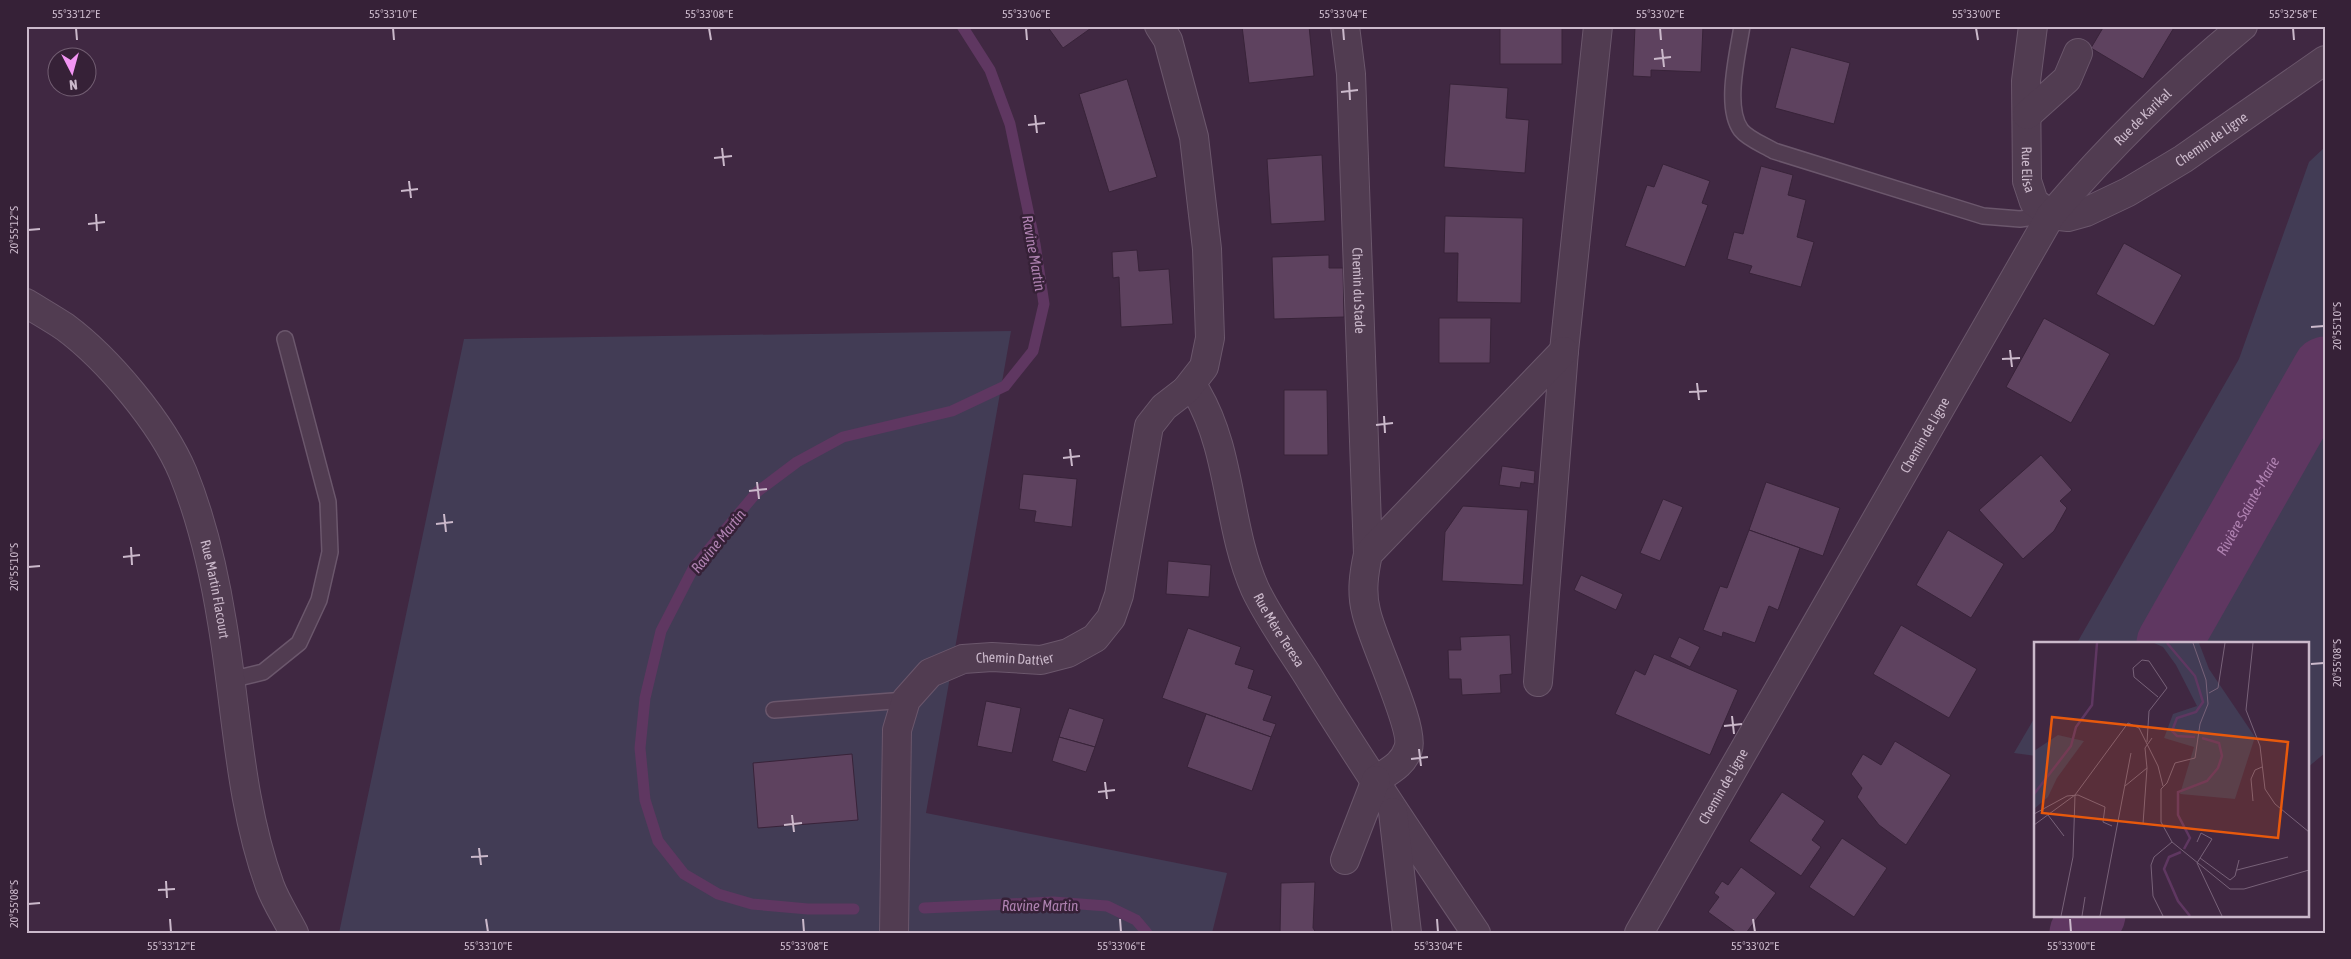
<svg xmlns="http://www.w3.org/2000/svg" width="2351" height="959" font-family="'Asap Condensed',sans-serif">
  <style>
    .green { fill: #423c55 }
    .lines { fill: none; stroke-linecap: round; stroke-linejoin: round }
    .stream { stroke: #5f3761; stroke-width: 11 }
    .river { stroke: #5f3761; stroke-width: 65 }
    .building { fill: #5e425f; stroke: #382339 }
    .service-casing { stroke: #6b576c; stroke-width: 18 }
    .minor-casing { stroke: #6b576c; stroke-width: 30 }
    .service { stroke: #513c51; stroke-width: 15 }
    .minor { stroke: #513c51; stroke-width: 28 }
    .ticks { fill: none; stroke: #cbb9cb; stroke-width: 2 }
    .labels { text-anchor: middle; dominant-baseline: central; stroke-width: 5; stroke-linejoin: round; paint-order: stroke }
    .street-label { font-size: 14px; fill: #cbb9cb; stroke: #362137 }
    .water-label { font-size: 15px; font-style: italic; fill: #af82b1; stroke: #362137 }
    .inset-river { fill: none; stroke: #5f3761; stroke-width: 2.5 }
    .inset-road { fill: none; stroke: #786279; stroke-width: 1 }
    .view { fill: #e8590c; fill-opacity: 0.15; stroke: #e8590c; stroke-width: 2.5 }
    .inset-edge { fill: none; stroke: #cbb9cb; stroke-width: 2.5 }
    .neatline { fill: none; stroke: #cbb9cb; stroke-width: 2 }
    .ticks-label { font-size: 12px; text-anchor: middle; fill: #cbb9cb }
  </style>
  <rect width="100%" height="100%" fill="#402842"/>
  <g class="green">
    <path d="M2325,147V753L2307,768V643H2077L2239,359L2309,162Z"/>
    <path d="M1011,331L926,813L1227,873L1212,933H339L464,339Z"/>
    <path d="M2035,717V756L2014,753Z"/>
  </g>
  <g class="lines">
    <g class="stream">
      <path d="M924,908L1053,902L1107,906L1136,920L1147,933"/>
      <path d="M854,909H808L752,904L718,894L684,874L658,841L645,800L640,748L645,698L661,631L694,567L757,492L797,462L843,437L952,411L1005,386L1033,351L1044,304L1035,244L1010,124L990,70L962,26"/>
    </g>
    <g class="river">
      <path id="s1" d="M2169,643L2325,369"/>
      <path d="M2082,933L2093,915"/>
    </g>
  </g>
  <g class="building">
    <path d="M1047,26H1094L1063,48Z"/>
    <path d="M1242,26H1309L1314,76L1249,83Z"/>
    <rect x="1500" y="26" width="62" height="38"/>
    <path d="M1635,26H1703L1701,72L1651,70V77L1633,76Z"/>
    <path d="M2104,26H2175L2143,79L2091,48Z"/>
    <path d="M1791,47L1850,63L1834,124L1775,108Z"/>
    <path d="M1127,79L1157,177L1109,192L1079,94Z"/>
    <path d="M1450,84L1508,88L1506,118L1529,120L1525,173L1444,167Z"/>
    <path d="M1322,155L1325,221L1271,224L1267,159Z"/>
    <path d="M1663,164L1710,181L1702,203L1708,205L1685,267L1625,246L1647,185L1654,187Z"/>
    <path d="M1761,166L1793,175L1788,195L1806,200L1797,237L1814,242L1801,287L1749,273L1752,266L1727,259L1734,232L1743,234Z"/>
    <path d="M1445,216L1523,218L1521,303L1457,302L1458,253H1444Z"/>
    <path d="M2124,243L2182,275L2154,326L2096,294Z"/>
    <path d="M1137,250L1139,271L1169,269L1173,324L1121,327L1119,277L1113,278L1112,252Z"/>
    <path d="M1329,255V268H1343L1344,317L1274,319L1272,257Z"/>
    <path d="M1439,318H1491L1490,363H1439Z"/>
    <path d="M2044,318L2110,354L2071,423L2006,387Z"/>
    <path d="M1284,390H1327L1328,455H1284Z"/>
    <path d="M2041,455L2072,490L2060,501L2067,508L2054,531L2023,559L1979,510Z"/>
    <path d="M1502,466L1535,471L1534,484L1521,482L1520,488L1499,485Z"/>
    <path d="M1023,474L1077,479L1072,527L1034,522L1036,511L1019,509Z"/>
    <path d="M1766,482L1840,508L1823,556L1749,530Z"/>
    <path d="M1663,499L1683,507L1660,561L1640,553Z"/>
    <path d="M1463,506L1528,510L1523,585L1442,581L1445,532Z"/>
    <path d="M1749,530L1800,548L1778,610L1769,606L1755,643L1723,632L1722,637L1703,630L1720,586L1727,588Z"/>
    <path d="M1948,530L2004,564L1971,618L1916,585Z"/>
    <path d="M1168,561L1211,565L1209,597L1166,594Z"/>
    <path d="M1581,575L1623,594L1616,610L1574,590Z"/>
    <path d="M1901,625L1977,669L1949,718L1873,674Z"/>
    <path d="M1188,628L1241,647L1235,664L1254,670L1248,688L1272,696L1263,720L1276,724L1271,737L1162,698Z"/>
    <path d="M1510,635L1512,674L1500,675L1501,693L1462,695L1461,679H1449L1448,650H1461L1460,637Z"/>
    <path d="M1679,637L1700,647L1690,667L1670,657Z"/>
    <path d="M1654,654L1738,690L1710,755L1615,714L1635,670L1645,675Z"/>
    <path d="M986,701L1021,708L1012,753L977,746Z"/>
    <path d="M1069,708L1104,719L1095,747L1059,737Z"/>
    <path d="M1206,714L1271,737L1252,791L1187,767Z"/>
    <path d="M1059,737L1095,747L1086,772L1052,761Z"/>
    <path d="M1895,741L1951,775L1906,845L1879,825L1857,797L1862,788L1851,774L1863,754L1881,765Z"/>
    <path d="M852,754L858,820L758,828L753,763Z"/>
    <path d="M1782,792L1825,821L1812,840L1821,847L1801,876L1749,841Z"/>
    <path d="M1842,838L1887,868L1854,917L1809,887Z"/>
    <path d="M1741,867L1776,893L1746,933H1737L1708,912L1719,897L1714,893L1722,881L1728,885Z"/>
    <path d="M1315,882L1313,928L1316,933H1280L1281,883Z"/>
  </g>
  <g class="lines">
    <g class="service-casing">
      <g id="service">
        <path d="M1742,26C1738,53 1724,107 1741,130C1748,139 1764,145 1774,151L1983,216L2020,219L2051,215"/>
        <path d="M230,680L263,672L299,643L319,600L330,552L328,502L285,339"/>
        <path d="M774,710L906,700"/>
      </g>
    </g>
    <g class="minor-casing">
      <g id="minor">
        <path id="s2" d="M1345,26L1351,74L1368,554"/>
        <path id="s3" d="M2033,26L2026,81L2027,181L2034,202L2051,215"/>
        <path d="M2027,115L2067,79L2078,53"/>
        <path id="s4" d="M2051,215L2068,217L2086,212L2128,192L2183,159L2325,60"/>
        <path id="s5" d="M26,303C39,311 53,319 65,327C108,359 162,423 183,473C202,520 214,572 222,622C237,710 239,801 270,886C276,902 286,917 294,933"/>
        <path id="s6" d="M1186,390L1197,393C1232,453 1227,526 1255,589C1268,617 1291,649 1308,676C1361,763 1419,848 1476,933"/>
        <path d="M1538,682L1564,351L1598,26"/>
        <path d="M1376,780C1389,771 1403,765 1408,749C1416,729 1371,638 1366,611C1361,592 1364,573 1368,554L1564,351"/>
        <path d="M1393,812L1407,933"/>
        <path d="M1345,860L1376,780"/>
        <path id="s7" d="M894,933L897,730L906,700L930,673L963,659L992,657L1041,660L1068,653L1095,638L1111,618L1119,595L1149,426L1164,407L1186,390L1204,367L1210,338L1207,249L1194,137L1168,40L1159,26"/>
        <path id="s8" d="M1639,933L2051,215C2109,147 2174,83 2243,26"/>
      </g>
    </g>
    <use href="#service" class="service"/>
    <use href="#minor" class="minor"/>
  </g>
  <path class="ticks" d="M76,28L77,40M393,28L394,40M709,28L711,40M1026,28L1027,40M1343,28L1344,40M1660,28L1661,40M1976,28L1978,40M2293,28L2294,40M1662,49L1664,67M1654,59L1671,57M1349,82L1350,100M1341,92L1358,90M1035,115L1037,133M1028,125L1045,123M722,148L724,166M714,158L732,156M409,181L411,198M401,191L418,189M96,214L97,231M88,224L105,222M28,230L40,229M2311,327L2324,326M2010,350L2012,367M2002,359L2020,358M1697,383L1699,400M1689,392L1707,391M1384,416L1385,433M1376,425L1393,423M1070,449L1072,466M1063,458L1080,456M757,482L759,499M749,491L767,489M444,514L446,532M436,524L453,522M131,547L132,565M123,557L140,555M28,567L40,566M2311,664L2324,663M1732,716L1734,734M1724,726L1742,724M1419,749L1421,766M1411,759L1428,757M1105,782L1107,799M1098,792L1115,790M792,815L794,832M784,825L802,823M479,848L481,865M471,857L488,856M166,881L167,898M158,890L175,889M28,904L40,903M170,919L171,932M486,919L488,932M803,919L804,932M1120,919L1121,932M1437,919L1438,932M1753,919L1755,932M2070,919L2071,932"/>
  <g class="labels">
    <g class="street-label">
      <text stroke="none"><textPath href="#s8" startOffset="962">Rue de Karikal</textPath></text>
      <text stroke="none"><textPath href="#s4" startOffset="181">Chemin de Ligne</textPath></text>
      <text stroke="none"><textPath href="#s3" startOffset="144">Rue Elisa</textPath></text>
      <text stroke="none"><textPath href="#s2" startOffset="265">Chemin du Stade</textPath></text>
      <text stroke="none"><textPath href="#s8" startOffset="574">Chemin de Ligne</textPath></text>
      <text stroke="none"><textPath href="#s5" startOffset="356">Rue Martin Flacourt</textPath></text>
      <text stroke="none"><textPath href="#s6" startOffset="264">Rue Mère Teresa</textPath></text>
      <text stroke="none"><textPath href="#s7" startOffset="358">Chemin Dattier</textPath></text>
      <text stroke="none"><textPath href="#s8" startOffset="169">Chemin de Ligne</textPath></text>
    </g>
    <g class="water-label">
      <text transform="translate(1034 253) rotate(80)">Ravine Martin</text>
      <text stroke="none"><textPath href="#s1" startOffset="158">Rivière Sainte-Marie</textPath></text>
      <text transform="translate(718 541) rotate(-51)">Ravine Martin</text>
      <text x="1040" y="905">Ravine Martin</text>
    </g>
  </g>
  <g transform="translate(2034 642)">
    <rect width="275" height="275" fill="#402842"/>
    <path d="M120,1H165L175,27L221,95L201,157L146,152L160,105L130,96L139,72L163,64L142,23L129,5ZM24,93L50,99L23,136L14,155L0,167V109Z" fill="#423c55"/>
    <path class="inset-river" d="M133,1L161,34L169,60L162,70L143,76L138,89L143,94L161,95M0,152L37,104L42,85L58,63L63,1M150,207L156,196L144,173V150L173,139L184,126L188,114L185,101L168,96M147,210L135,215L130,227L144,259L156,274"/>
    <path class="inset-road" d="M159,1L172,38L174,62L166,82L161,116L141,121L133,141L127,147V180L138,200L196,247H210L275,228M219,1L212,68L226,104L231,147L241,162L275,190M175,51L184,46L191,1M113,100L115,69L133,46L115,19L108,18L99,26L100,35L124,55M91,144L113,126L111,106L118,96M219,159L217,137L221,128L228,125M0,172L33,154L44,153L71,165L69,180L78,184M14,173L30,194M109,182L113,126M0,183L41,153L94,81L105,86L124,124L129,144M163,200L167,191L178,197L163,221L188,274M166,216L196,238L201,234L205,218M203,228L254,215M27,274L39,215L41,153M48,274L51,255M66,274L97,111M129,274L119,254L117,223L120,215L138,200"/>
    <path class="view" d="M18,75L254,100L244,196L8,171Z"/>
    <rect width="275" height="275" class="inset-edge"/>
  </g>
  <rect width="2351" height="959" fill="none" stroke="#362137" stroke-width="55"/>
  <g transform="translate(72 72) rotate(174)"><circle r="24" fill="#362137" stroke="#725e72"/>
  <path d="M0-4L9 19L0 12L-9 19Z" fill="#f395f4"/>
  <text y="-8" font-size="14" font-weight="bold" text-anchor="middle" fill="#cbb9cb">N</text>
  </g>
  <rect x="28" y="28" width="2296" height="904" class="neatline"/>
  <g class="ticks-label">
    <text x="76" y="18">55°33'12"E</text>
    <text x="393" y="18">55°33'10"E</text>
    <text x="709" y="18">55°33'08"E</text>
    <text x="1026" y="18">55°33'06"E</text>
    <text x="1343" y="18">55°33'04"E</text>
    <text x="1660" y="18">55°33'02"E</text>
    <text x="1976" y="18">55°33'00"E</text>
    <text x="2293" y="18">55°32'58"E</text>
    <text transform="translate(14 230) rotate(-90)" y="4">20°55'12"S</text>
    <text transform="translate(2337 326) rotate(-90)" y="4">20°55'10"S</text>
    <text transform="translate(14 567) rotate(-90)" y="4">20°55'10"S</text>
    <text transform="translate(2337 663) rotate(-90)" y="4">20°55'08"S</text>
    <text transform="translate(14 904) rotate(-90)" y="4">20°55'08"S</text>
    <text x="171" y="950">55°33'12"E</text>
    <text x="488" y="950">55°33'10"E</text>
    <text x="804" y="950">55°33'08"E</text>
    <text x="1121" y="950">55°33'06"E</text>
    <text x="1438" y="950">55°33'04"E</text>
    <text x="1755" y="950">55°33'02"E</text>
    <text x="2071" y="950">55°33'00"E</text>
  </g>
</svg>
